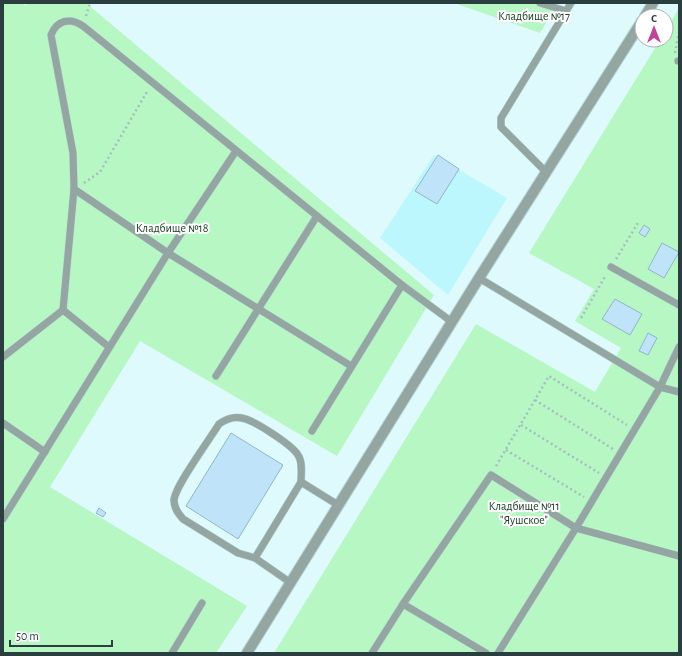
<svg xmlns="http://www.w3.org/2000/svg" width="682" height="656" font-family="'Alegreya Sans',sans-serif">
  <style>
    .built { fill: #bdf7fe }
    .green { fill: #b6f7c3 }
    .building { fill: #bfe4fa; stroke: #90b5c9 }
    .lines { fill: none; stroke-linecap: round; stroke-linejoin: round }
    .service-casing { stroke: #bad4d7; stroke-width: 8 }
    .minor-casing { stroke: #bad4d7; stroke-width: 12 }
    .path { stroke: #a5bec1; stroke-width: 2.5; stroke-dasharray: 2 3; stroke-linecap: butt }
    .service { stroke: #94a6a1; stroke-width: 7 }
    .minor { stroke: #94a6a1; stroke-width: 10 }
    .labels { text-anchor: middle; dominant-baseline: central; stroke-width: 4; stroke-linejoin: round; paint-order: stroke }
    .park-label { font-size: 12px; fill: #15391e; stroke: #fff }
  </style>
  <rect width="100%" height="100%" fill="#defafd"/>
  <path class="built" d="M434,155L507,198L448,295L380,238Z"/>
  <g class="green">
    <path d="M3,3H24L25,6L28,3H86L434,295L337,456L140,341L50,487L247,606L216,653H3Z"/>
    <path d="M454,3H558L540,33Z"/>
    <path d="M679,8V653H274L476,324L595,392L621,348L575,321L594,289L529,253L660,40H666V30Z"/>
  </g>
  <g class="building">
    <path d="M438,155L459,169L437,204L415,191Z"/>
    <path d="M644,225L650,229L645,237L639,233Z"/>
    <path d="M662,243L679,252L664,278L648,269Z"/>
    <path d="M615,299L642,314L630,335L602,319Z"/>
    <path d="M648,333L657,338L648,355L639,351Z"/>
    <path d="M231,433L283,465L238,539L186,506Z"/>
    <path d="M99,508L106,513L103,517L96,513Z"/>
  </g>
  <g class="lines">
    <g class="service-casing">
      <g id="service">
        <path d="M540,3L566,11"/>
        <path d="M678,61H679"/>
        <path d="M546,172L501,127V118L571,3"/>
        <path d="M74,189L73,153L51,35C57,20 70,17 83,26L402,285L452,322"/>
        <path d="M611,267L679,305"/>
        <path d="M479,278L660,387L679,392"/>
        <path d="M63,310L74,189L168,253L351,366"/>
        <path d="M3,357L63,310L109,347"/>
        <path d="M216,376L317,216"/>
        <path d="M3,423L45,452"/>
        <path d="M312,431L402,285"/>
        <path d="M3,519L168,253L236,151"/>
        <path d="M255,558L238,553L183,519C178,513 174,508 174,500C175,486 210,439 219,424C226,419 233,416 242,418C254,420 292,445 298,455C303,462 301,474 301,482"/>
        <path d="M291,583L255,558L301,482L338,505"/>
        <path d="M403,604L491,475L576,528L679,556"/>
        <path d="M172,653L202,603"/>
        <path d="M372,653L403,604L486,653"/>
        <path d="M498,653L576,528L660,387L679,347"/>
      </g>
    </g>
    <g class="minor-casing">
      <g id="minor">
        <path d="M645,16L653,3"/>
        <path d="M247,653L479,278L642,21"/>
      </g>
    </g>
    <g class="path">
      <path d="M86,16L90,3"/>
      <path d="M675,53L679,33"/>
      <path d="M84,183L100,172L148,90"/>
      <path d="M616,259L638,223"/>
      <path d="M581,318L606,275"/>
      <path d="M535,400L613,449"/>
      <path d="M521,425L599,473"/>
      <path d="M506,450L584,497"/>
      <path d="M496,466L549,376L627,425"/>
    </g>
    <use href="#service" class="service"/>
    <use href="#minor" class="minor"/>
  </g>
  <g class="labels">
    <g class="park-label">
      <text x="534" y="16">Кладбище №17</text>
      <text x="172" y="228">Кладбище №18</text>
      <text x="524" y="506">Кладбище №11<tspan x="524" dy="14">"Яушское"</tspan></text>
    </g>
  </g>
  <rect width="682" height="656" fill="none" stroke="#2a3d3f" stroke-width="8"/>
  <g transform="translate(654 28)"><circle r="19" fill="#ffffff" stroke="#aab1b2"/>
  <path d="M0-3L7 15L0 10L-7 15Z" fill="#bf4598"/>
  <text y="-6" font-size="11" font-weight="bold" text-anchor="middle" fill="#2a3d3f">С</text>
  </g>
  <path d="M10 640v6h102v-6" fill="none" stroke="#2a3d3f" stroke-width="2"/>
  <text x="16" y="640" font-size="12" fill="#2a3d3f" stroke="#ffffff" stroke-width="3" paint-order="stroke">50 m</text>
</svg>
